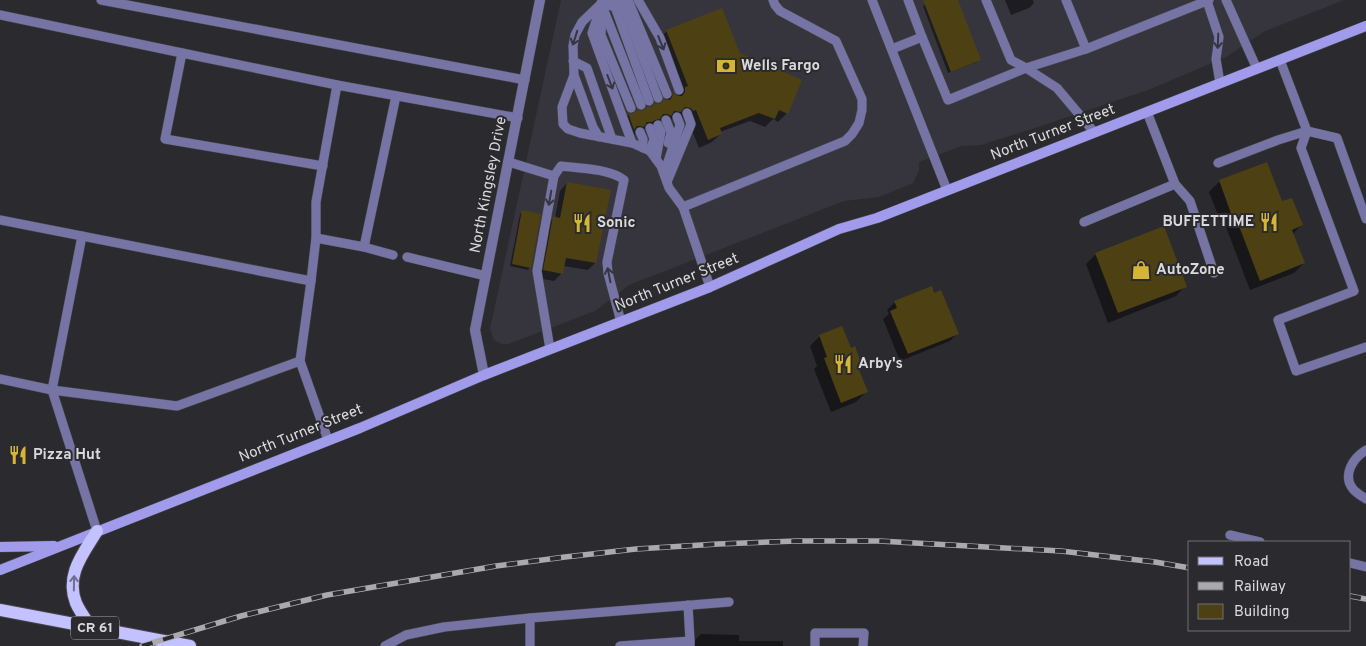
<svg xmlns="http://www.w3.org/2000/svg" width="1366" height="646" font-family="Overpass,sans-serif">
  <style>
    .built { fill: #36353e }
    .shadow { fill: #0007 }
    .building { fill: #4d4113 }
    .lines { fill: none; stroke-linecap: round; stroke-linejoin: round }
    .lane-casing { stroke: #47474b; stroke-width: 10 }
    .street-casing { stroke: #47474b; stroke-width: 11 }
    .secondary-casing { stroke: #47474b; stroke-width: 11 }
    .primary-casing { stroke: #47474b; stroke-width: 14 }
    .lane { stroke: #7674a5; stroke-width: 9 }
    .street { stroke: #7674a5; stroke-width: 10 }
    .secondary { stroke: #a09beb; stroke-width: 10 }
    .primary { stroke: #c3c1ff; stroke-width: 12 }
    .rail-casing { stroke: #aaaaac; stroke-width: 5.5 }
    .rail { stroke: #2b2b2f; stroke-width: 4; stroke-dasharray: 11; stroke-linecap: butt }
    .oneway { stroke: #363641 }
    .oneway2 { stroke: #6f6e8d }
    .labels { text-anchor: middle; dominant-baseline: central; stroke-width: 4; stroke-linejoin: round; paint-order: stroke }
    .shield { fill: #2b2b2f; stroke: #a6a6a8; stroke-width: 1 }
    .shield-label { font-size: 14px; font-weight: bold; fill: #dadadc }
    .poi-label { font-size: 15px; font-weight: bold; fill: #dadadc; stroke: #2b2b2f; text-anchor: start }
    .street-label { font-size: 15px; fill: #dadadc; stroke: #2b2b2f }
  </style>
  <rect width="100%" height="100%" fill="#2b2b2f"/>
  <path class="built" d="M561,0H1344L1265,31L1226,57L1148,90L1038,127L981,145L962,146L919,162V170L913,183L879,197L844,201L629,285L595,311L508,344H502L494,340L490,329Z"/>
  <g class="shadow">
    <path d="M934,0H957L979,60L977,62L948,73L923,6Z"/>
    <path d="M1005,0H1033L1034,3L1029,8L1011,15Z"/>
    <path d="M667,31L739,54L787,113L778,122L773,119L765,127L750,121L720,132L721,134L712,142L699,148L687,118L684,119L680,115H676L671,120H666L661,124L655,122L650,127L645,128L643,131H639L634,135L631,134L625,138L620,123L628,115H633L643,112L660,105L673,94L677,97L680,94L658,40Z"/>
    <path d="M1266,163L1281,203L1301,225L1293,234L1304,263L1294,273L1250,290L1226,227L1223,228L1209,192L1219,182Z"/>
    <path d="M567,183L595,263L588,270L563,266L561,274L554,281L537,278L546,225L555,218L560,191Z"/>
    <path d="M523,212L530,267L528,270L510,266L520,214Z"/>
    <path d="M1096,254L1185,286L1176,296L1108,323L1086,264Z"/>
    <path d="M934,294L957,334L950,341L900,361L883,319L889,314L887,310L895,302Z"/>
    <path d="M820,336L850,349L860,363L857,366L866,392L856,402L831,412L814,369L817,366L810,346Z"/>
    <path d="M701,634L739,635V641H783V646H691V644Z"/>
  </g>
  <g class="building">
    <path d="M923,0H958L981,60L951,72Z"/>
    <path d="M722,8L740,53L802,80L788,114L779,110L775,119L759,113L720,128L722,134L708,140L696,110L693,111L691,108L685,107L683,109L681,112L674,111L671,116L667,114H663L660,119L655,120L652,122H647L644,127L640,126H637L634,130L628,113L633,114L637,110L643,111L647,107H652L655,103L660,104L664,99L670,100L672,97L673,92L677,96H682L685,92V87L688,86L666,30Z"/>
    <path d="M1267,162L1282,201L1292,198L1303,225L1292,230L1305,263L1260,281L1236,218L1233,219L1219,180Z"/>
    <path d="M567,182L611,190L596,263L566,258L563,274L543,270L553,216L560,218Z"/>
    <path d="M522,210L541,214L531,268L512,264Z"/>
    <path d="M1164,226L1187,287L1118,313L1095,253Z"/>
    <path d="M932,286L934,293L941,290L959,334L908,354L890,311L897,308L894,301Z"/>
    <path d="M842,326L851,348L855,346L861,363L857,365L868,392L841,403L824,358L827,357L819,335Z"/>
  </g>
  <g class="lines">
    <g class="lane-casing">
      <g id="lane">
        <path d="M101,0L525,80"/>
        <path d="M605,0L582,22L575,35L573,46L574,75L562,107L563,124L568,129L580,133L632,143L650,151L661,166L669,188L683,207L710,287"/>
        <path d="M628,0L667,94"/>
        <path d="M638,0L660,38L679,90"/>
        <path d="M872,0L947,190"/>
        <path d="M986,0L1011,60L1026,68L1057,88L1094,132"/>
        <path d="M1066,0L1086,49L1209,0"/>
        <path d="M1226,0L1257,69"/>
        <path d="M1207,1L1219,37L1216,59L1220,83"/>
        <path d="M601,3L641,105"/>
        <path d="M602,3L622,2L658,98"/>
        <path d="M604,4L615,7L649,101"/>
        <path d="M601,6L592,33L632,143"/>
        <path d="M602,14L601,35L631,108"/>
        <path d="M0,15L182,53"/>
        <path d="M922,37L948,100L1026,68L1086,49"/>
        <path d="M892,49L922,37L908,0"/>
        <path d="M1280,60L1307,131L1301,148L1354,291L1278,320L1296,371L1366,347"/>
        <path d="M573,61L587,68L612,139"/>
        <path d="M574,75L593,127L599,137"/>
        <path d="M1147,112L1175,184L1190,201L1214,273"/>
        <path d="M666,120L671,133L668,143"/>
        <path d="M650,128L654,139L650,151"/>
        <path d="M640,132L643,139V148"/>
        <path d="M656,159L661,132L658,125"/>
        <path d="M509,162L554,176"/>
        <path d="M1218,163L1278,140L1307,131L1337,138L1366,219"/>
        <path d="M323,166L165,139L182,53L337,85"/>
        <path d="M664,174L680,125L677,117"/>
        <path d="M667,182L691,124L687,113"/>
        <path d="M683,207L845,141L852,134L859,123L862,110V99L836,41L780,11L775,5L773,0"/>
        <path d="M0,220L311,281L300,361L328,440"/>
        <path d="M1084,222L1175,184"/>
        <path d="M82,236L52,390L97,531"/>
        <path d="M316,238L364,247L396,96"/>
        <path d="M364,247L393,255"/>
        <path d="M407,257L486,276"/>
        <path d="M311,281L316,238V202L337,85L518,118"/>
        <path d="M550,349L537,271L554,176L561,166C579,168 611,169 624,180L607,262L608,273L621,322"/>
        <path d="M0,379L52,390L177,406L300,361"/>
        <path d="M1366,450C1353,458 1342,475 1353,489C1356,493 1362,496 1366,499"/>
        <path d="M1230,535L1260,542"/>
        <path d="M1350,563L1366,567"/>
        <path d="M688,605L690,641"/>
        <path d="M385,646L406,635L444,627L530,618"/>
        <path d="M530,646V618L729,602"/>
        <path d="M620,646L690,641V646"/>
        <path d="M815,646V633H864L863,646"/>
      </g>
    </g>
    <g class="street-casing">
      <path id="street" d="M484,375L475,330L540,0"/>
    </g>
    <g class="secondary-casing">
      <g id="secondary">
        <path d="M0,547L54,546"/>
        <path d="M0,570L360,428L484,375L710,287L839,229L877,218L1366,26"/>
      </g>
    </g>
    <g class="primary-casing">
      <g id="primary">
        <path d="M0,610L190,646"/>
        <path d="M91,627C86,620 80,612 76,603C65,575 83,554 97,531"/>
      </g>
    </g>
    <use href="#lane" class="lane"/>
    <use href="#street" class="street"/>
    <use href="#secondary" class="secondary"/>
    <use href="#primary" class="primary"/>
    <g class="rail-casing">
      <g id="rail">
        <path d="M1350,596L1366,599"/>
        <path d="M142,646L241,616L327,595L496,566L565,557L636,549L718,544L797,541H879L1061,551L1155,562L1190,568"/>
      </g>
    </g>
    <use href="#rail" class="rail"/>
  </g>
  <defs><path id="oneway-shaft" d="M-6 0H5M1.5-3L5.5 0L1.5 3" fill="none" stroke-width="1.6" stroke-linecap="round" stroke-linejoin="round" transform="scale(1.25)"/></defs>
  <g class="oneway">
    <use href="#oneway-shaft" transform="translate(575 38) rotate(108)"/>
    <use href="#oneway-shaft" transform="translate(1218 41) rotate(92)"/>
    <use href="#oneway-shaft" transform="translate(661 43) rotate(68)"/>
    <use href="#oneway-shaft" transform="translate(610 82) rotate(69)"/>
    <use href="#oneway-shaft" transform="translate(550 198) rotate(100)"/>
    <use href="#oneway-shaft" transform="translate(609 275) rotate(-101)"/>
  </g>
  <use class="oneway2" href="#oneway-shaft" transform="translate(74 583) rotate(-89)"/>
  <defs>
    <g id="bank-bare" transform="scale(1.5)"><path d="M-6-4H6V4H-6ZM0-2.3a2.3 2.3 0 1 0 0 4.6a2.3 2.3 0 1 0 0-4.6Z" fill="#d6b534" stroke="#2b2b2f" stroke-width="2.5" paint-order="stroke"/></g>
    <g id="restaurant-bare" transform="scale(1.5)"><path d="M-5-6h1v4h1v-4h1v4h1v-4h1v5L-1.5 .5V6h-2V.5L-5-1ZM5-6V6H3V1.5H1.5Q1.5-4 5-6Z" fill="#d6b534" stroke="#2b2b2f" stroke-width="2.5" paint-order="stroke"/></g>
    <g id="shop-bare" transform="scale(1.5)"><path d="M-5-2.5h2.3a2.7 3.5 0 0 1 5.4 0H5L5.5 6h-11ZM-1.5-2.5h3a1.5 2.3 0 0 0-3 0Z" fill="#d6b534" stroke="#2b2b2f" stroke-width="2.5" paint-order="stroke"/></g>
  </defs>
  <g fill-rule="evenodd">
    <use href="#bank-bare" x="726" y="66"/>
    <use href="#restaurant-bare" x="1269" y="222"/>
    <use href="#restaurant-bare" x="582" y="223"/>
    <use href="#shop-bare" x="1141" y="270"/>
    <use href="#restaurant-bare" x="843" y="364"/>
    <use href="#restaurant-bare" x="18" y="455"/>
  </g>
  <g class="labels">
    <rect class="shield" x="71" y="616.5" width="48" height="23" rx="4"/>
    <g class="shield-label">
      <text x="95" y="628">CR 61</text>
    </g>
    <g class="poi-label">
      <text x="741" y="66">Wells Fargo</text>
      <text x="1254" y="222" text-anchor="end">BUFFETTIME</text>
      <text x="597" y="223">Sonic</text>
      <text x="1156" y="270">AutoZone</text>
      <text x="858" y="364">Arby's</text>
      <text x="33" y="455">Pizza Hut</text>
    </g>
    <g class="street-label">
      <text transform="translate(1053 133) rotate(-21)">North Turner Street</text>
      <text transform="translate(489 185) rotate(-79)">North Kingsley Drive</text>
      <text transform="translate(677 283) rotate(-22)">North Turner Street</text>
      <text transform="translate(301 434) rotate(-22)">North Turner Street</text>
    </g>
  </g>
  <rect x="1188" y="541" width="162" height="90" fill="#2b2b2f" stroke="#717174"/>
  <rect x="1198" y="557" width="25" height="8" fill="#c3c1ff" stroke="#717174"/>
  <text x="1234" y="566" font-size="15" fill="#dadadc">Road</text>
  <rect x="1198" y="582" width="25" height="8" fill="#aaaaac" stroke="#717174"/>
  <text x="1234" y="591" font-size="15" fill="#dadadc">Railway</text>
  <rect x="1198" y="604" width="25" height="15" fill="#4d4113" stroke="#717174"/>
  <text x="1234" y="616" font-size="15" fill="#dadadc">Building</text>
</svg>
